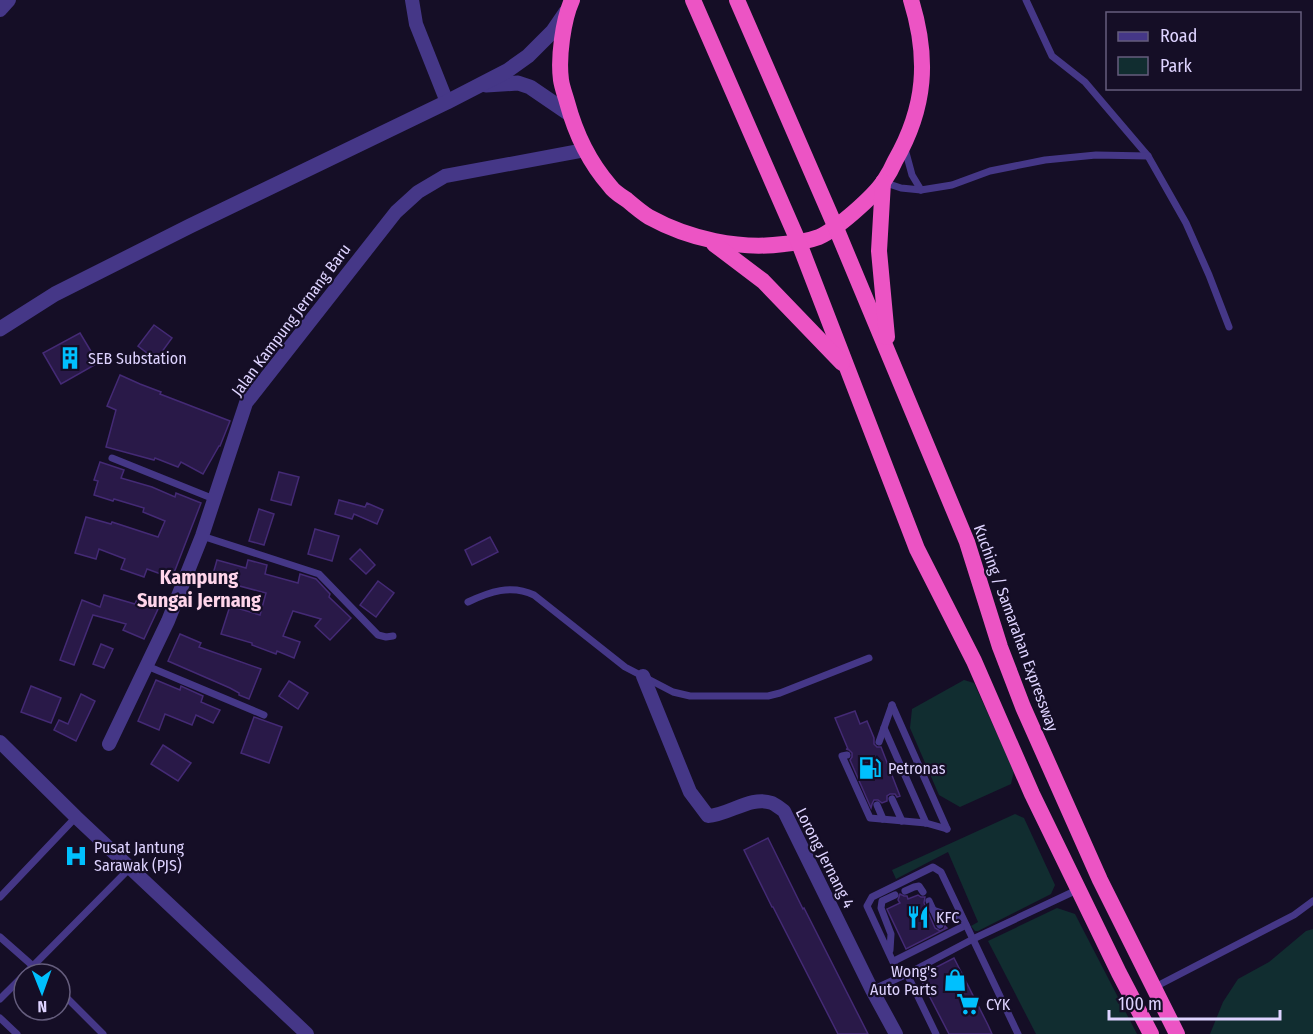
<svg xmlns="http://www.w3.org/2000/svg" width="1313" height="1034" font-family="'Fira Sans Condensed',sans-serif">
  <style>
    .green { fill: #112d30 }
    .building { fill: #291948; stroke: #442a75; stroke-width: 1.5 }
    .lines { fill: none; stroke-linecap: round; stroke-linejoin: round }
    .service { stroke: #453787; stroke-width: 7 }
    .minor { stroke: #453787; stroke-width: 14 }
    .tertiary { stroke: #453787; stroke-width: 15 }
    .trunk { stroke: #ec54c4; stroke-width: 16 }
    .labels { text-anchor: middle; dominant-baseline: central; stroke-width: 4.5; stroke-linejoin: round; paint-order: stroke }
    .street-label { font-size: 16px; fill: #ded3ff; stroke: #150e26 }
    .poi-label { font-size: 16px; fill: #ded3ff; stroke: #150e26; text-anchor: start }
    .quarter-label { font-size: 20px; font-weight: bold; fill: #ffd5ea; stroke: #150e26 }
  </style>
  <rect width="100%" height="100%" fill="#150e26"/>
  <g class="green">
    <path d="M964,680L974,683L1014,771L1011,784L960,807L939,795L910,728L912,709Z"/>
    <path d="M1015,814L1024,818L1055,885L1051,894L978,931H975L971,926L978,922L948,852L896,879L892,870Z"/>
    <path d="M1057,908L1075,914L1137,1034H1036L988,941Z"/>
    <path d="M1313,929V1034H1210L1223,1002L1238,979L1269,962L1306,931Z"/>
  </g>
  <g class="building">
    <path d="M154,325L172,338L156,360L138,346Z"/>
    <path d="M80,333L98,363L61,384L43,353Z"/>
    <path d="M120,375L140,384L161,392L160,394L230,421L220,446H219L203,474L181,462L178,467L155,458L154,460L106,447L116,410L107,406Z"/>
    <path d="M100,462L124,470L121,478L152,487L175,497L176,493L201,503L172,578L147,569L144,577L121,569L125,559L99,549L96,559L75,553L86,517L111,524L112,522L158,537L165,521L143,512L144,508L114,499L113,501L94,495L98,481L94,480Z"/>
    <path d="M279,472L299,477L291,505L271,500Z"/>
    <path d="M339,500L365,507L367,503L383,510L377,524L354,514L352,519L335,514Z"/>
    <path d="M259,509L274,514L264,545L249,541Z"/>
    <path d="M315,529L339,536L332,561L308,554Z"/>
    <path d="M490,537L498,552L472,565L465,550Z"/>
    <path d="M360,549L375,565L366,574L350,559Z"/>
    <path d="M217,560L246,568L248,560L267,565L265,574L298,583L300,574L316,579L330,594L329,597L351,618L330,640L315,626L321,619L293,611L283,636L300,642L294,658L277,651L276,654L252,645V643L221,634L230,606L260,615L266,593L228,583L227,585L211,581Z"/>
    <path d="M378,581L394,593L376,617L360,605Z"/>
    <path d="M104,595L135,604L137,599L158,609L144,639L123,630L126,624L93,615L74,665L60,660L82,600L100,607Z"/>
    <path d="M180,634L201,643L199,647L261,669L249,699L239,695V693L230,688L168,661Z"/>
    <path d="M101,644L113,649L104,668L93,664Z"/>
    <path d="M156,680L180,690L181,686L203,696L201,702L220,710L213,723L196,715L192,725L165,714L159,730L138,721Z"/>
    <path d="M289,681L308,693L298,709L279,696Z"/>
    <path d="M31,686L61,698L51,723L21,712Z"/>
    <path d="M81,694L95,701L76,741L54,730L59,720L68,724Z"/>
    <path d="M855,711L860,724L867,721L874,738V744L877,747H881L900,796L897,797L895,794H890L887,796V801L882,803L878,800H874L872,804L871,808L850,760L852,757V753L849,750L846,749H848L835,718Z"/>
    <path d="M254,717L282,727L269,763L241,753Z"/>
    <path d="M163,745L191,763L178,781L151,764Z"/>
    <path d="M768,838L803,909L804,908L868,1034H838L773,907H772L744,850Z"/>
    <path d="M900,894L904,896H907L908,899L918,895L921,897H925L924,903L935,928L940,931L944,929L945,926L947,928L906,949L887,909L900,903L898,900Z"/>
    <path d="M954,958L988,1025L992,1034H949L919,976Z"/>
  </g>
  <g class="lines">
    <g class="service">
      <path d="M1026,0L1052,56L1085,82L1148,156L1186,223L1209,275L1229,327"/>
      <path d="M905,149L912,175L921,190"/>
      <path d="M883,182L901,188L921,190L952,185L990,171L1045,160L1096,155L1148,156"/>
      <path d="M112,458L214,499"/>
      <path d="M202,536L319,574L378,635L386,637L393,636"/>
      <path d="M468,602C489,592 511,584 534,595L625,667L673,692L690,696H768L780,693L869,658"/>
      <path d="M147,666L264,715"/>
      <path d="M892,705L947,829"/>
      <path d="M884,728L926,823"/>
      <path d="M879,742L892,705"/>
      <path d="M847,755L842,756L870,818L926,823L947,829"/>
      <path d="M892,799L902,821"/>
      <path d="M877,805L883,819"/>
      <path d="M905,891L914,887L919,886L923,892"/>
      <path d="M0,897L76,817"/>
      <path d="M929,901L940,925"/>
      <path d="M933,910L963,920"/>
      <path d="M0,937L42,974"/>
      <path d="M890,950L891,934L881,908L882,901L895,895"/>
      <path d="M894,961L966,925"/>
      <path d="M25,974L130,868"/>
      <path d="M907,974L936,1034"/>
      <path d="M900,977L867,906L872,897L933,867L941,872L1018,1034"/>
      <path d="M1155,987L1294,915L1313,901"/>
      <path d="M872,990L907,974L973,939L1077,890"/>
      <path d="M60,991L103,1034"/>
      <path d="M0,999L24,975"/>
      <path d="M0,1018L17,1034"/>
    </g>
    <g class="minor">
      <path d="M412,0L416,24L447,102"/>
      <path d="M0,10L9,0"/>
      <path d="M643,676L690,792L708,816C729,815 751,795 772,803C776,805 780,808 784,811L872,990L896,1034"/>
      <path d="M0,742L76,817L307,1034"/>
      <path d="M109,744L168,621L202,536L246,403L396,212L418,192L445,176L585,150"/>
    </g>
    <g class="tertiary">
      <path d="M486,85L518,83L530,87L571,115"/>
      <path d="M0,329L55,294L190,226L447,102L507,71L528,56L553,31L566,12"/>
    </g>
    <g class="trunk">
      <path d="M572,0C563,20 558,58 561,80C562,87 565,95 567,102C575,132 589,162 610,186C614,192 621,196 627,200C634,206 641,212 649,217C689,239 739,250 784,244C796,243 808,241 819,237C837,229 873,197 884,181C888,175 892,168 895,161C926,107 929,58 911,0"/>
      <path d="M693,0L799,243L917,549L974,661L1032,794L1119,973L1151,1034"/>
      <path d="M737,0L836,228L967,542L1000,647L1023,707L1100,880L1177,1034"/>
      <path d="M883,182L879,251L887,337"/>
      <path d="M714,244L763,281L842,363"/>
    </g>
  </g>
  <defs>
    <g id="building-bare" transform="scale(1.8)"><path d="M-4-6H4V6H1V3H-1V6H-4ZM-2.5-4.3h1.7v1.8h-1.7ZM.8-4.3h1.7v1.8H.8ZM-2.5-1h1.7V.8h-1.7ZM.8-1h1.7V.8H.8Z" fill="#00c0fe" stroke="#150e26" stroke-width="2.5" paint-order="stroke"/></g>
    <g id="fuel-bare" transform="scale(1.8)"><path d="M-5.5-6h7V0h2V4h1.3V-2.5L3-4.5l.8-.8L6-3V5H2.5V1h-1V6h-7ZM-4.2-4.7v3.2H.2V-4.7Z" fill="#00c0fe" stroke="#150e26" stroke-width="2.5" paint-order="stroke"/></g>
    <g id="hospital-bare" transform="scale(1.8)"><path d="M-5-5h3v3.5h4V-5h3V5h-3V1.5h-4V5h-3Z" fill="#00c0fe" stroke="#150e26" stroke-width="2.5" paint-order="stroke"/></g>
    <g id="restaurant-bare" transform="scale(1.8)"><path d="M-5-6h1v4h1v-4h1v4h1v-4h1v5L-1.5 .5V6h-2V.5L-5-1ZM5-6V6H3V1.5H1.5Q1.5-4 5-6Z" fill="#00c0fe" stroke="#150e26" stroke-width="2.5" paint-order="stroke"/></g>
    <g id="shop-bare" transform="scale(1.8)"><path d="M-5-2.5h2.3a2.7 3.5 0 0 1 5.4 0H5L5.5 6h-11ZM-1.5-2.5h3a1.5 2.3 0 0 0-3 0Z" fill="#00c0fe" stroke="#150e26" stroke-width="2.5" paint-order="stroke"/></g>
    <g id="supermarket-bare" transform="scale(1.8)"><path d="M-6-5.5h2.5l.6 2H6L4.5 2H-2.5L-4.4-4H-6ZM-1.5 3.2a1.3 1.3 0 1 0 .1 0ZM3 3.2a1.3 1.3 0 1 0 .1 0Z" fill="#00c0fe" stroke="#150e26" stroke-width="2.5" paint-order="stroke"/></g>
  </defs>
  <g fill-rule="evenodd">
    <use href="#building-bare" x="70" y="358"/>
    <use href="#fuel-bare" x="870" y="768"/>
    <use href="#hospital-bare" x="76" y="856"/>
    <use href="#restaurant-bare" x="918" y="917"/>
    <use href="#shop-bare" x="955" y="980"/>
    <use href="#supermarket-bare" x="968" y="1004"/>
  </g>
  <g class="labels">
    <g class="street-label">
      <text transform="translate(291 320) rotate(-53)">Jalan Kampung Jernang Baru</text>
      <text transform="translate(1016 628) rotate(70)">Kuching / Samarahan Expressway</text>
      <text transform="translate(825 858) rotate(63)">Lorong Jernang 4</text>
    </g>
    <g class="poi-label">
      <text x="88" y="358">SEB Substation</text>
      <text x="888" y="768">Petronas</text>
      <text x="94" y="847">Pusat Jantung<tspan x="94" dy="18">Sarawak (PJS)</tspan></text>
      <text x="936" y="917">KFC</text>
      <text x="937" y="971" text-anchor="end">Wong's<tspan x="937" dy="18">Auto Parts</tspan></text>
      <text x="986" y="1004">CYK</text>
    </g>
    <g class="quarter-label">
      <text x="199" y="577">Kampung<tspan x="199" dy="23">Sungai Jernang</tspan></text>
    </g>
  </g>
  <rect x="1106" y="12" width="195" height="78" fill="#150e26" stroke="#655d7d" stroke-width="1.5"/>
  <rect x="1118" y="32" width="30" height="9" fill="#453787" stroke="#655d7d" stroke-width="1.5"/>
  <text x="1160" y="42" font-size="18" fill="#ded3ff">Road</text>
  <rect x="1118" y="57" width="30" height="18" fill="#112d30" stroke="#655d7d" stroke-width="1.5"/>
  <text x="1160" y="72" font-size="18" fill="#ded3ff">Park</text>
  <g transform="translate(42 992) rotate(179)"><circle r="28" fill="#150e26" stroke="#655d7d" stroke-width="1.5"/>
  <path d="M0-4.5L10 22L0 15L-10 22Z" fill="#00c0fe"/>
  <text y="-9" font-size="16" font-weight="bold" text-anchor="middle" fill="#ded3ff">N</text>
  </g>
  <path d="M1109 1010v9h171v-9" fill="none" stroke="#ded3ff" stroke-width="3"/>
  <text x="1118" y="1010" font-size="18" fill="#ded3ff" stroke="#150e26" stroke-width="4.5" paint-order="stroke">100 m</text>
</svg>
